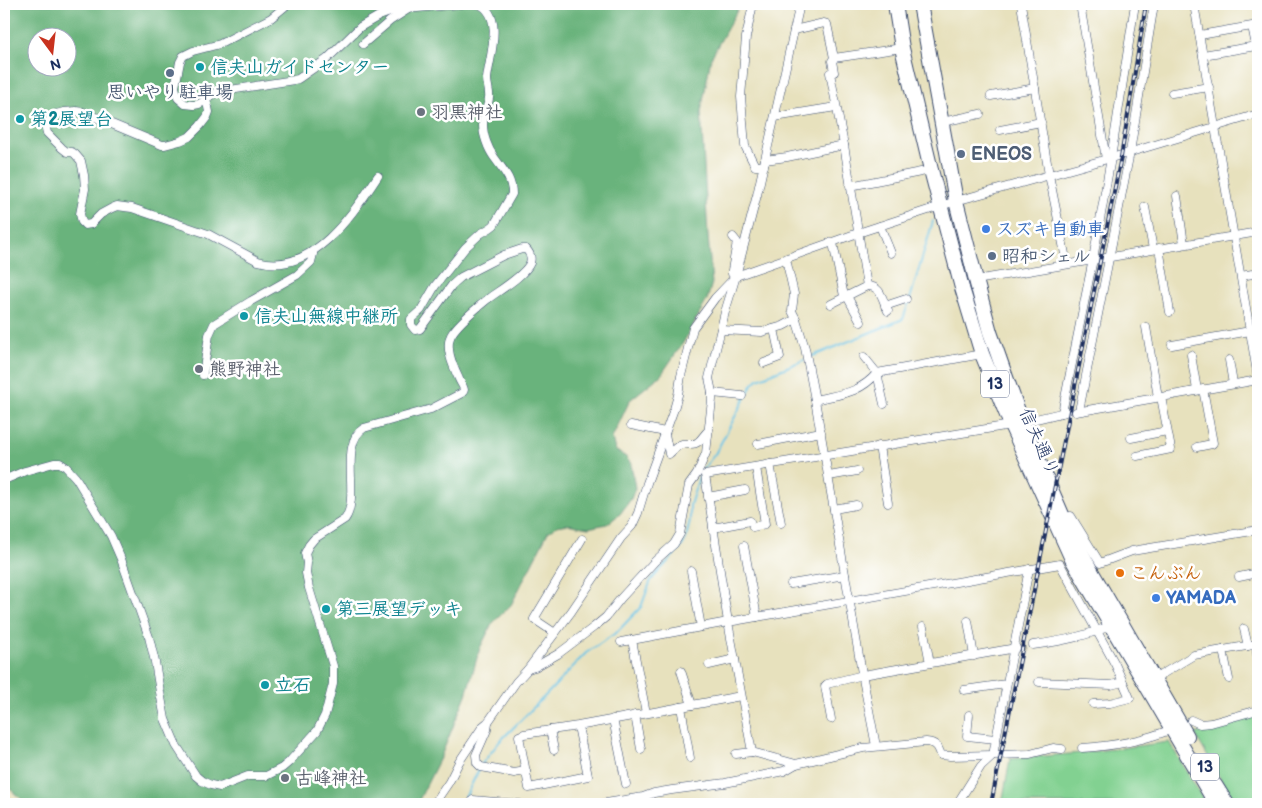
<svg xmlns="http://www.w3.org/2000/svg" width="1262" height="808" font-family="'Balsamiq Sans','Klee One',sans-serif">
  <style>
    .green { fill: #82d191; stroke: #4e8078 }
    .forest { fill: #69b37b; stroke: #42716c; fill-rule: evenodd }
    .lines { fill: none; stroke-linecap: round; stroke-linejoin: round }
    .stream { stroke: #67c3e5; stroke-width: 2 }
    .street-tunnel { stroke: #bebdaa; stroke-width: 8; stroke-dasharray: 8 4; stroke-linecap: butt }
    .street-casing { stroke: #3a4a6c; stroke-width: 9 }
    .highway-casing { stroke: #3a4a6c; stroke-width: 16 }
    .street { stroke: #fff; stroke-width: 8 }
    .highway { stroke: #fff; stroke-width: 14 }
    .rail-casing { stroke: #1b2f5e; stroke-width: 4 }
    .rail { stroke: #fff; stroke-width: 2; stroke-dasharray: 5.5; stroke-linecap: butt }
    .culture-dot { fill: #0f9aa8; stroke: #fff; stroke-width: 2 }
    .service-dot { fill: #5c6f8a; stroke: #fff; stroke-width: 2 }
    .worship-dot { fill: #6b7280; stroke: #fff; stroke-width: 2 }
    .shop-dot { fill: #3f7fe0; stroke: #fff; stroke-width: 2 }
    .food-dot { fill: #e8710a; stroke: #fff; stroke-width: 2 }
    .labels { text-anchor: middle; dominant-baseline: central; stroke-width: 5; stroke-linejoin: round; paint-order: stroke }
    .shield { fill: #fff; stroke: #5f6d8e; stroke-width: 1 }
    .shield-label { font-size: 16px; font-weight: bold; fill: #1b2f5e }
    .culture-label { font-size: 18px; font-weight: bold; fill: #0d838f; stroke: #fff; text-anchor: start }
    .service-label { font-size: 18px; font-weight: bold; fill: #4e5e75; stroke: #fff; text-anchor: start }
    .worship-label { font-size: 18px; font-weight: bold; fill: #5b616d; stroke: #fff; text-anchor: start }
    .shop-label { font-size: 18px; font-weight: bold; fill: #366cbe; stroke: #fff; text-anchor: start }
    .street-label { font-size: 18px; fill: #1b2f5e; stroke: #fff }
    .food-label { font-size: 18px; font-weight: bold; fill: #c56008; stroke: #fff; text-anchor: start }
  </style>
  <rect width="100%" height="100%" fill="#fff"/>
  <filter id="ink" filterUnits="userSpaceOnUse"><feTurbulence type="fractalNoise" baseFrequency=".02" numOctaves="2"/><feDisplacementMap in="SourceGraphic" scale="10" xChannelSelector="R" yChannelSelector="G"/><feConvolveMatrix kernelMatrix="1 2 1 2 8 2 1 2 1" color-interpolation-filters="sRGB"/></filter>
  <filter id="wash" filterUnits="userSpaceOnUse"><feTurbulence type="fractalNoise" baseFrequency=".0096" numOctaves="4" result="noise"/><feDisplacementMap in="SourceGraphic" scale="20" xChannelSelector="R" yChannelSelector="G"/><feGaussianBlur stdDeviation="1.12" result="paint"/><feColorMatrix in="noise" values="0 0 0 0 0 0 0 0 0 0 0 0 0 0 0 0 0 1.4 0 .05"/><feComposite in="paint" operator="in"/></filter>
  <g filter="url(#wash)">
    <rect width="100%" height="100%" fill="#e7e1bd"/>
    <g class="green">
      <path d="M1258,714V797L1234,803L1195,734Z"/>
      <path d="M1169,742L1206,804H1002L1010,759L1081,753Z"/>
    </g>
    <path class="forest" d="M4,4H740L739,7L711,58L701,112L708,236L712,283L707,300L683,343L661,375L630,400L612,438L615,450L626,457L631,464L635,488L631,499L620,514L607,524L588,528L567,524L557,526L548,532L511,605L492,624L480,648L466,695L441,756L417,804H27L4,784ZM38,38H68V68H38Z"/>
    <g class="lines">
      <g class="stream">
        <path d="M808,358L903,319L910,299L933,221"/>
        <path d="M703,469L715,454L752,385L758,379L804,360"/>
        <path d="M481,765L500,741L547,694L586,653L617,632L641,607L651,580L682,546L686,539L690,520V505L699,477"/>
        <path d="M462,804L479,769"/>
      </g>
    </g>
  </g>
  <g filter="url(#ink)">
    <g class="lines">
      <path class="street-tunnel" d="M1018,648L1033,645"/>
      <g class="street-casing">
        <g id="street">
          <path d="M288,4L271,18L220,44L193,51L183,56L180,62L175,87L178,98L185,104L194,105L199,104L206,100L208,107L209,112L207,117L200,126L189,137L180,141L165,145H162L83,112L76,111L64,112L56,114L52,117L48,123L46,129L47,133L62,148L67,152H72L75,154L81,161L84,175L85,189L80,214L82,222L85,225L91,224L101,214L112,208L117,206L132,208L208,234L258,261C311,277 354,213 378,176"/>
          <path d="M753,4L746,37L741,97L745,146L755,166H764"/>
          <path d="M1021,4L1049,175L1067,264"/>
          <path d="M1080,4L1106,159"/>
          <path d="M1194,4L1258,378"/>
          <path d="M794,30L824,23L827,24L834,58L832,61L834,72L830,73L844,145L867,286"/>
          <path d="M1200,35L1252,26L1256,46L1203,55"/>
          <path d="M363,44L390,21L407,10"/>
          <path d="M834,58L902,48"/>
          <path d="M1172,93L1209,87"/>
          <path d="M991,96L1035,88"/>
          <path d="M206,100L211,95L217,92L294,80L298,79L327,59L360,27L379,16L393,11L406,9L462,4"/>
          <path d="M775,117L836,107"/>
          <path d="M942,122L980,114"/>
          <path d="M1000,130L1041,122"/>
          <path d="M765,160L787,157L844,145"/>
          <path d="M850,186L931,170"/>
          <path d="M1177,196L1184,244"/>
          <path d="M1145,207L1153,249"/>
          <path d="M880,226L891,253"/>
          <path d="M733,237L737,242L732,270V274L736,276"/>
          <path d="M833,243L844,296L848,298L861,322"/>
          <path d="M1159,248L1170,312"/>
          <path d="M786,259L794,294L792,311L796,319L805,348L815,400L863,679L876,746"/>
          <path d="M1241,276L1258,273"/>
          <path d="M976,280L1258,232"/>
          <path d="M831,304L867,286C882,286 882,300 888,311"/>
          <path d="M885,306L906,299"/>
          <path d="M1146,327L1158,397"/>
          <path d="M721,330L762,332L783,326L796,319"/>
          <path d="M1172,345L1250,331"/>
          <path d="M1191,355L1197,390"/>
          <path d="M864,357L877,373L982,354"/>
          <path d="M1229,360L1233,384"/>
          <path d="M764,363L780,357L774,329"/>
          <path d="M877,373L884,404"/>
          <path d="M203,375L209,335L214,324L251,301L297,275L311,262L313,254V251"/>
          <path d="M712,393L742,396"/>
          <path d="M815,400C840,394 859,394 877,373"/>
          <path d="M1079,411L1130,152L1154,4"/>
          <path d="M1076,412L1258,380"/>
          <path d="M1062,413L1093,259L1111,158L1135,4"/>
          <path d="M631,425L665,432"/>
          <path d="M665,434L669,454C673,451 676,446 682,444C687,443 693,446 698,442C702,439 704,434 709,430"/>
          <path d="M1131,438L1167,431"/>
          <path d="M758,444L821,432"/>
          <path d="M879,446L888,503"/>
          <path d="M1197,447L1212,444L1213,443L1203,389"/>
          <path d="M1137,456L1171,449L1161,397"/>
          <path d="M770,464L781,523"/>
          <path d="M829,476L857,471"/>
          <path d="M4,480L25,471L54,463H60L66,467L76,478L111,536L121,559L149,637L155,662L160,692L165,719L176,745L196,776L202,781L211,785L220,787L248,776H266L282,768L289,762L317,731L325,715L333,684V666L309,588L306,573L307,563L305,553L309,545L314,539L345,519C361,497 338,444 364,428L431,409L462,393C463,392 464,391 464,390C464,387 460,382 459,379C453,366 443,345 453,332C461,321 479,306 489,298C500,290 525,275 530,263C532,257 530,253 526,249H522L504,255L461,277L452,285L420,329L415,330L411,325V319L421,310L435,286L465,248L480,234L490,228L494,225L512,194C512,178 503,170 494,157C488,149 483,135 483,125C483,115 488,107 489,98C490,92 487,85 487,79C489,58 505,16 479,4"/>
          <path d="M708,497L745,490"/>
          <path d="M834,509L856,505"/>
          <path d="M1063,517L1071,516L1100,563L1132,551L1258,530"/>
          <path d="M753,527L765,524L756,467"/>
          <path d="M713,528L750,521"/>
          <path d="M744,546L757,617"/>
          <path d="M691,571L701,627"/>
          <path d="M1239,577L1258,573"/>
          <path d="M791,584L845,575"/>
          <path d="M968,621L974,656"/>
          <path d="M923,627L930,663"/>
          <path d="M1244,629L1248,646"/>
          <path d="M555,633L534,619L582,539"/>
          <path d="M632,640L646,713"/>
          <path d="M621,642L728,622L1060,564L1115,664L1130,698L1110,703L1093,704"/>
          <path d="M1033,645C1061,641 1088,636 1114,624"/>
          <path d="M1256,645L1258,660"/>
          <path d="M1223,650L1229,679"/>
          <path d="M709,665L735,659"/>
          <path d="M528,669L571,612L621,538L632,526L638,513L647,483L674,409L678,395L681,376L693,328L715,298L736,276L858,233L956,201L1111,158L1258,114"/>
          <path d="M681,671L692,705"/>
          <path d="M1154,679L1194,655L1258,644"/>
          <path d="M1039,682L1111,685L1123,682"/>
          <path d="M964,690L1006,684"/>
          <path d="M681,707L690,758"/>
          <path d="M635,715L641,749"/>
          <path d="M969,715L967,736L996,739"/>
          <path d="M613,719L626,784"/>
          <path d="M831,719L825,686L827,684L863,675L1016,648"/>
          <path d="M1191,720L1200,724L1211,723L1258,710"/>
          <path d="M488,722L487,730L476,755L477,763L481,767L509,772L514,773L526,771"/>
          <path d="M578,726L588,776L529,788L519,736L524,734L578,726L741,696"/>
          <path d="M550,730L554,750"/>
          <path d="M1082,748C1114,746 1143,741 1172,729"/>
          <path d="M1062,749L1053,748L1030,754L950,756L941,755C938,746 936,743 926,742L863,748L796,764L752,752L728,622L705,475L1011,425L1065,412"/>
          <path d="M736,754L752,752"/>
          <path d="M473,800L520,804"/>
          <path d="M434,804L449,782L459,762L483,726L488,722L516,682L528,669L535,667L558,654L594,627L606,617L621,598L655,561L674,544L680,534L689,485L697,474L706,453L712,400V392L709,378L725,312L736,276L757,195L800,4"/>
          <path d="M600,804L643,797L654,793L672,790L725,783L784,771L796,764"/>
          <path d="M957,804L981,766L993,755L1029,569"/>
        </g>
      </g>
      <g class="highway-casing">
        <g id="highway">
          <path d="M895,4L902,48L931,170L962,288L982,354L1011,425L1072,559L1216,804"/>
          <path d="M920,4L956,201L976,280L990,332L1003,369L1022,422L1063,517L1090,569L1187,736"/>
          <path d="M1215,785L1227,804"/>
        </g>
      </g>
      <use href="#street" class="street"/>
      <use href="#highway" class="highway"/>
      <g class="rail-casing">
        <path id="rail" d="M991,804L1121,157L1146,4"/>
      </g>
      <use href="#rail" class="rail"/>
    </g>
  </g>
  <g class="culture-dot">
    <circle cx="200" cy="67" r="5"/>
    <circle cx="20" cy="119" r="5"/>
    <circle cx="244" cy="316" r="5"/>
    <circle cx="326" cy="609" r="5"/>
    <circle cx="265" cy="685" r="5"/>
  </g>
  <g class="service-dot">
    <circle cx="170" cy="73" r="5"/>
    <circle cx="961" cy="154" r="5"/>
    <circle cx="992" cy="256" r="5"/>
  </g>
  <g class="worship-dot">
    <circle cx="421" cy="112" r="5"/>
    <circle cx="199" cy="369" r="5"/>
    <circle cx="285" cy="778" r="5"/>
  </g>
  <g class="shop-dot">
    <circle cx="986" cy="229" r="5"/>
    <circle cx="1156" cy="598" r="5"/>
  </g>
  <circle class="food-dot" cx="1120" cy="573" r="5"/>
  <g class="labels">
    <g class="shield">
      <rect x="981" y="370.5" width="28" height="27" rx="4"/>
      <rect x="1191" y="753.5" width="28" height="27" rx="4"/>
    </g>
    <g class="shield-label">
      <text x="995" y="384">13</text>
      <text x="1205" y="767">13</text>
    </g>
    <g class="culture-label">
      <text x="210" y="67">信夫山ガイドセンター</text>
      <text x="30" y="119">第2展望台</text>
      <text x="254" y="316">信夫山無線中継所</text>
      <text x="336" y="609">第三展望デッキ</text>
      <text x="275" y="685">立石</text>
    </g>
    <g class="service-label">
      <text x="170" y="92" text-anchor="middle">思いやり駐車場</text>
      <text x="971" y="154">ENEOS</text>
      <text x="1002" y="256">昭和シェル</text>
    </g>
    <g class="worship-label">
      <text x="431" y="112">羽黒神社</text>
      <text x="209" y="369">熊野神社</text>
      <text x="295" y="778">古峰神社</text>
    </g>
    <g class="shop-label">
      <text x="996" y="229">スズキ自動車</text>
      <text x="1166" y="598">YAMADA</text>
    </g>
    <g class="street-label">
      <text transform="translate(1039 442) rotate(66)">信夫通り</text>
    </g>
    <g class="food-label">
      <text x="1130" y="573">こんぶん</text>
    </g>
  </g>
  <rect width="1262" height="808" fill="none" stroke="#fff" stroke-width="20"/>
  <g transform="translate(52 52) rotate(165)"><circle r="24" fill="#ffffff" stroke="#a4acbf"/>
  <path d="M0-4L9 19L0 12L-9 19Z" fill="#c8321e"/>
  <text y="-8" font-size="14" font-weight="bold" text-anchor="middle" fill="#1b2f5e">N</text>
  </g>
</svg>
